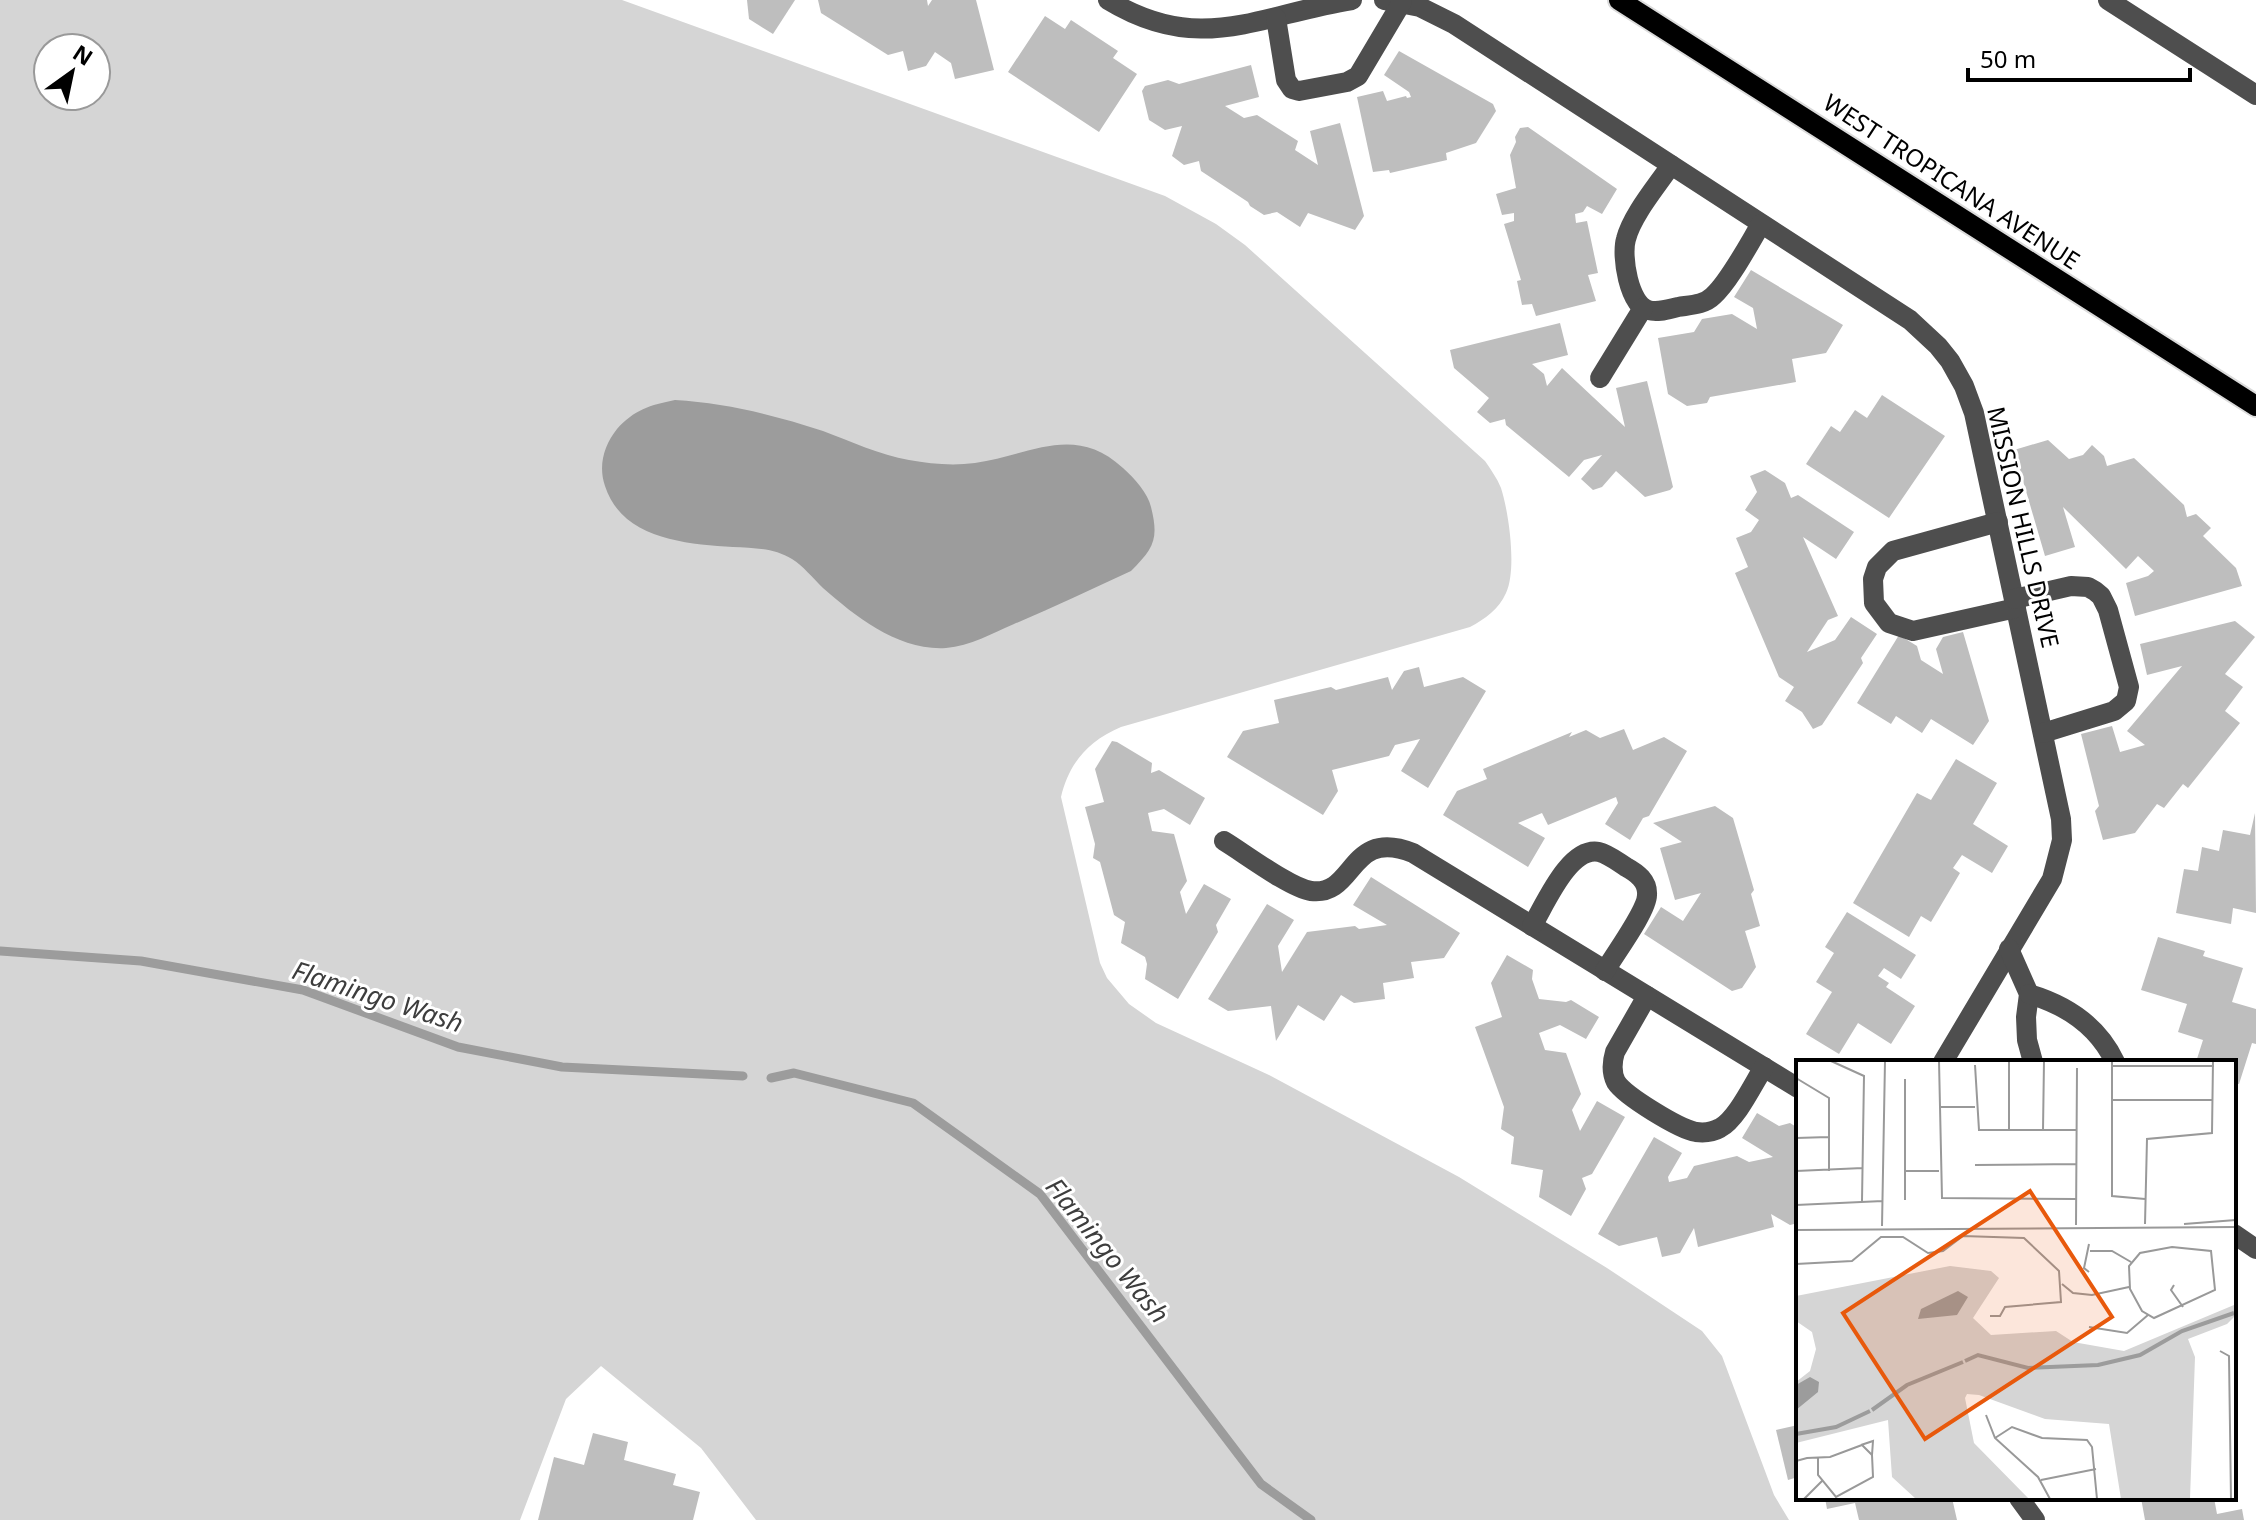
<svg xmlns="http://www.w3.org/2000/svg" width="2256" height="1520" font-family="'Noto Sans',sans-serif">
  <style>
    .green { fill: #d5d5d5; fill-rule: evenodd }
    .water { fill: #9c9c9c }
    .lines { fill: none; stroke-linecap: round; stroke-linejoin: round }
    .stream { stroke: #9c9c9c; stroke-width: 9 }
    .building { fill: #bebebe }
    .major-casing { stroke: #dbdbdb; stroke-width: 24 }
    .minor { stroke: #4e4e4e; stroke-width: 20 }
    .major { stroke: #000; stroke-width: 20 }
    .labels { text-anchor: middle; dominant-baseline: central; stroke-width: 6; stroke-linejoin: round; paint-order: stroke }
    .street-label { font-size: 24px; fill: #000; stroke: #fff }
    .water-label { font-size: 26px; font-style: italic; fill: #3d3d3d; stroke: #fff }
    .inset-river { fill: none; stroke: #9c9c9c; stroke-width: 4 }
    .inset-road { fill: none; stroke: #999; stroke-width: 2 }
    .view { fill: #e8590c; fill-opacity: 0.15; stroke: #e8590c; stroke-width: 4 }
    .inset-edge { fill: none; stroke: #000; stroke-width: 4 }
  </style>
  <rect width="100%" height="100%" fill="#fff"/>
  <path class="green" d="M0,0H622L1165,196L1216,224L1245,245L1485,461C1491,470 1497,478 1501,488C1509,513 1517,570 1506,593C1499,609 1485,619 1470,627L1121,727C1088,741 1069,763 1061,797L1100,963L1107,978L1129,1004L1156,1023L1269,1075L1459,1177L1607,1268L1702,1331L1722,1356L1774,1495L1789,1520H756L701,1448L601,1366L566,1399L520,1520H0ZM48,48H96V96H48Z"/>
  <path class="water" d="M675,400C726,403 774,415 823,431C850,441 880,455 909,460C931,464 953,466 975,463C1031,455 1074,423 1123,468C1134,478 1148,493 1151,507C1159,539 1154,548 1131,571C1092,589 1054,607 1014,624C993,633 970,646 946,648C899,651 856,617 823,588C813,578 803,566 792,559C774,548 753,548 733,547C685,544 622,539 605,486C598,466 604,445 617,429C634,410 650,405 675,400Z"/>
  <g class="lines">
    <g class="stream">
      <path d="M0,951L141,961L303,990L458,1047L562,1067L743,1076"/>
      <path d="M771,1078L794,1073L913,1103L1040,1194L1261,1484L1311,1520"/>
    </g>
  </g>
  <g class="building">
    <path d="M747,0H795L773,34L749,19Z"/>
    <path d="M818,0H927L928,6L932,0H976L994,70L955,79L951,63L935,52L926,66L908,71L903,51L888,55L821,13Z"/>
    <path d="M1045,16L1065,29L1071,20L1118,51L1113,58L1137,74L1099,132L1008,72Z"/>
    <path d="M1399,51L1493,104L1496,111L1476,143L1446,153L1447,160L1390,173L1389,170L1373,172L1357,97L1383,91L1387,101L1406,96L1407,98L1411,97L1409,92L1384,75Z"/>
    <path d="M1251,65L1259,97L1225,106L1244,118L1257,115L1298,141L1295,150L1318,165L1310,131L1340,123L1364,216L1355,230L1308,213L1300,227L1277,212L1264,215L1250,206L1248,202L1201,171L1199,161L1184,165L1172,156L1182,126L1165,130L1149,120L1142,91L1145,86L1168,80L1179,84Z"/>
    <path d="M1528,127L1617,189L1602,214L1587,206L1583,212L1575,214L1576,223L1587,221L1598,273L1588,275L1596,301L1536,316L1532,304L1522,305L1517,281L1521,280L1504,224L1514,221V213L1502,215L1496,194L1516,188L1510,155L1516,142L1515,137L1520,128Z"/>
    <path d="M1751,270L1843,325L1826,353L1792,359L1796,382L1710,397L1707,403L1687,406L1668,394L1658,338L1694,332L1702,319L1732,314L1757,329L1753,308L1734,297Z"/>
    <path d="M1560,323L1568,355L1532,364L1544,374L1547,386L1562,368L1625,427L1616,388L1647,381L1673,487L1670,490L1645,497L1616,471L1602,487L1593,490L1581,479L1602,455L1584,460L1569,477L1506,425L1505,419L1490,423L1477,412L1489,398L1454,368L1450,350Z"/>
    <path d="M1882,395L1945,436L1889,518L1806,464L1831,426L1840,432L1855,410L1867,418Z"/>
    <path d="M2048,440L2069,459L2083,455L2092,445L2104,456L2107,466L2134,458L2184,505L2187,517L2196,514L2211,528L2203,536L2236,568L2242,586L2135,616L2126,583L2148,576L2154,571L2138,556L2126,569L2063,507L2075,547L2045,556L2014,450Z"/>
    <path d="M1765,470L1785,483L1791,498L1798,495L1854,532L1836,559L1803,537L1838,616L1828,620L1807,652L1835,640L1851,617L1877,634L1861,658L1863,663L1822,725L1813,729L1802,712L1785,701L1794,687L1779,677L1735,573L1748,567L1736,538L1751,532L1759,520L1745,510L1757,492L1750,476Z"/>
    <path d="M2235,621L2255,637L2225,674L2243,687L2225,711L2240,723L2188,788L2183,784L2164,808L2157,804L2135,833L2103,840L2095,811L2099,806L2081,734L2112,726L2120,752L2145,745L2127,731L2182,666L2147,675L2140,644Z"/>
    <path d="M1963,632L1989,721L1973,745L1931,719L1922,733L1896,716L1891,724L1857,703L1899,635L1917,646L1921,660L1943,674L1936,649L1943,637Z"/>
    <path d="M1419,667L1424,687L1463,677L1486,691L1428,788L1401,771L1420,739L1395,745L1389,756L1332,770L1338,791L1323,815L1227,757L1243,731L1279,723L1274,700L1331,687L1336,690L1388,677L1392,690L1404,671Z"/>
    <path d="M1624,729L1633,750L1664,737L1687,751L1649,816L1643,818L1630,840L1605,824L1618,803L1616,797L1548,825L1542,813L1518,823L1545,838L1528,867L1443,815L1457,791L1487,779L1483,769L1572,732L1569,737L1586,730L1600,738Z"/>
    <path d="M1112,741L1117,742L1152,763L1151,773L1159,770L1205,798L1190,825L1164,809L1148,813L1152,831L1174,834L1187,881L1180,892L1186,914L1204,884L1231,899L1216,925L1218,932L1178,999L1145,979L1147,964L1145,957L1121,943L1125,922L1114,915L1100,862L1093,858L1095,844L1085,807L1104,802L1095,769Z"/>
    <path d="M1956,759L1997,783L1973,824L2008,846L1992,873L1962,855L1953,868L1960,873L1931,922L1921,916L1909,937L1853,903L1917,793L1931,800Z"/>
    <path d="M1715,806L1733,818L1754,890L1751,894L1760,926L1745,931L1756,967L1742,988L1732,991L1644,934L1661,907L1683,921L1701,893L1675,900L1660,848L1682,842L1653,823Z"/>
    <path d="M2255,813L2256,913L2233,908L2231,924L2176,913L2184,869L2198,871L2202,847L2219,851L2223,830L2250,835Z"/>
    <path d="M1371,877L1460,933L1444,958L1411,962L1414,978L1383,983L1385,999L1354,1003L1341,995L1324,1021L1298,1005L1276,1041L1271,1006L1228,1011L1208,999L1267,904L1294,920L1278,946L1282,972L1307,932L1355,926L1359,929L1387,925L1353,905Z"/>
    <path d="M1847,912L1916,955L1901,979L1884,968L1878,976L1889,983L1886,987L1915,1006L1891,1044L1858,1023L1839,1054L1806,1034L1832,992L1816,982L1834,953L1825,947Z"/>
    <path d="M2158,937L2205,951L2203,956L2243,968L2232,1002L2256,1009V1044L2252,1043L2239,1084L2234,1083V1062H2196L2203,1040L2178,1032L2187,1004L2141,990Z"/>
    <path d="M1507,955L1533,970L1532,979L1539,999L1566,1002L1571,1000L1599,1017L1586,1039L1560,1025L1539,1033L1545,1050L1566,1053L1581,1094L1572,1110L1580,1131L1597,1101L1625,1117L1592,1174L1582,1178L1586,1189L1571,1216L1539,1197L1543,1170L1511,1164L1514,1137L1501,1129L1504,1107L1475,1027L1502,1017L1491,983Z"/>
    <path d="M1757,1113L1779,1126L1790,1123L1798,1128V1223L1790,1225L1771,1214L1774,1227L1698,1247L1694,1228L1680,1253L1662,1257L1657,1237L1619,1246L1598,1234L1654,1137L1682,1153L1668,1177L1669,1182L1687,1178L1694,1166L1737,1156L1749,1162L1773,1157L1742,1138Z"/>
    <path d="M1798,1425V1477L1788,1480L1776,1430Z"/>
    <path d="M593,1433L628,1442L624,1460L676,1474L673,1485L700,1492L693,1520H538L554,1457L584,1465Z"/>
    <path d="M1825,1498H1952L1957,1520H1859L1855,1503L1827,1509Z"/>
    <path d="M2141,1498H2214L2217,1514L2242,1509L2244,1520H2145Z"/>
  </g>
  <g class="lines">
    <g class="major-casing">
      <path id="major" d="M1619,0L2256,406"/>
    </g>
    <g class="minor">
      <path d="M1108,0C1200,56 1258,15 1352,0"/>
      <path d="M1384,0L1420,7L1454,24L1910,320L1938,346L1950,361L1964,386L1974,413L2061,819L2062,840L2052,879L1943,1062"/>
      <path d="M2108,0L2256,95"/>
      <path d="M1276,18L1286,80L1292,89L1299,91L1347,82L1358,76L1402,2"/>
      <path d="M1671,165C1657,186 1632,215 1626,239C1621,256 1629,305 1648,310C1658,313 1669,309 1678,307C1690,305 1704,305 1713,296C1729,282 1749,244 1761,224"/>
      <path d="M1600,378L1643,308"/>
      <path d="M1998,522L1893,551L1877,567L1873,579L1874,603L1889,623L1913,631L2016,608"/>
      <path d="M2014,599L2071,586L2088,587L2095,591L2101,596L2108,610L2129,687L2126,701L2114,711L2043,733"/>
      <path d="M1224,841C1244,853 1290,888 1311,891C1356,897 1348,827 1413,853L1798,1088"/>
      <path d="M1532,926C1545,905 1569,846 1599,852C1608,854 1618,862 1626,867C1637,873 1648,881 1647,895C1647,911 1614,955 1605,971"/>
      <path d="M2009,949L2029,994L2026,1017L2027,1040L2033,1062"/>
      <path d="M2029,994C2066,1005 2098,1026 2115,1062"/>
      <path d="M1647,996L1615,1052C1612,1062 1611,1072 1616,1082C1625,1096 1679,1129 1696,1132C1704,1133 1713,1132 1720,1128C1737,1119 1753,1084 1764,1067"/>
      <path d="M2234,1234L2256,1249"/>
      <path d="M2019,1498L2035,1520"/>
    </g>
    <use href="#major" class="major"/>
  </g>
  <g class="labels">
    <g class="street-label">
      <text transform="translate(1952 181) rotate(33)">WEST TROPICANA AVENUE</text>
      <text transform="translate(2024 527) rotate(77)">MISSION HILLS DRIVE</text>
    </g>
    <g class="water-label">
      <text transform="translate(378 996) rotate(18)">Flamingo Wash</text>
      <text transform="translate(1108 1250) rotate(51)">Flamingo Wash</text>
    </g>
  </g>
  <g transform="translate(1796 1060)">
    <rect width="440" height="440" fill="#fff"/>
    <path d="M154,206L195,211L203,218L177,258L195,275L260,271L277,282L328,291L438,245V257L431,264L392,279L399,297L394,439H325L313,364L249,359L183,335L171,334L169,338L178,383L233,439H120L96,417L92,360L0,383V322L14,311L20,289L16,272L0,261V236Z" fill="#d5d5d5"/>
    <path d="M162,231L172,237L161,255L122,259L125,249ZM14,317L23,322L22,332L0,350V325Z" fill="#9c9c9c"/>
    <path class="inset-river" d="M169,301L182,295L232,308L302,305L344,295L386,271L438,253M76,350L111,325L167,302M0,374L40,367L74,351"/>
    <path class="inset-road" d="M35,1L68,16L66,141M143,1L146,138L280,139M316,1V136L349,139M179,5L183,70H281M316,6H418M0,18L33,38V111M316,40H417M144,47H179M247,70L248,1M213,71V1M0,78L33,77M179,105L280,104M0,111L67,108M109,111H143M109,140V19M0,145L87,141M349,164L351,79L416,73L417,1M388,164L440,160M280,165L281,8M86,166L89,1M0,170L440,167M293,184L288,208L293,212M376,187L415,191L419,230L358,258L346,251L334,229L333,206L344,193ZM294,191H316L335,202M0,204L56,201L85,177H107L132,193L147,191L167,176L228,178L263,211L265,242L209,247L204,256H194M266,224L277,233L296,235L333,227M378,225L375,230L387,247M293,267L331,273L352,255M424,291L433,296L435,439M190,355L199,378L242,417L254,439M199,378L216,367L246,378L291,380L296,387L301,439M65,385L77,381L76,395M0,401L11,398L34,397L66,385L76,395L77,417L40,437L22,415V398M245,420L300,409M8,439L27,420"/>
    <path class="view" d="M234,131L316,257L129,379L47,253Z"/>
    <rect width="440" height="440" class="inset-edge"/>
  </g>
  <g transform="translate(72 72) rotate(33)"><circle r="38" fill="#ffffff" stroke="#999999" stroke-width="2"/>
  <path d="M0-6L14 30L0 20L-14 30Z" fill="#000000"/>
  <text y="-12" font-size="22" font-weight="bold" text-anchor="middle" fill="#000000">N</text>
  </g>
  <path d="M1968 68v12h222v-12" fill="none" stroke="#000000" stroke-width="4"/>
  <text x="1980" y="68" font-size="24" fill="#000000" stroke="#ffffff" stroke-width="6" paint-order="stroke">50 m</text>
</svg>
